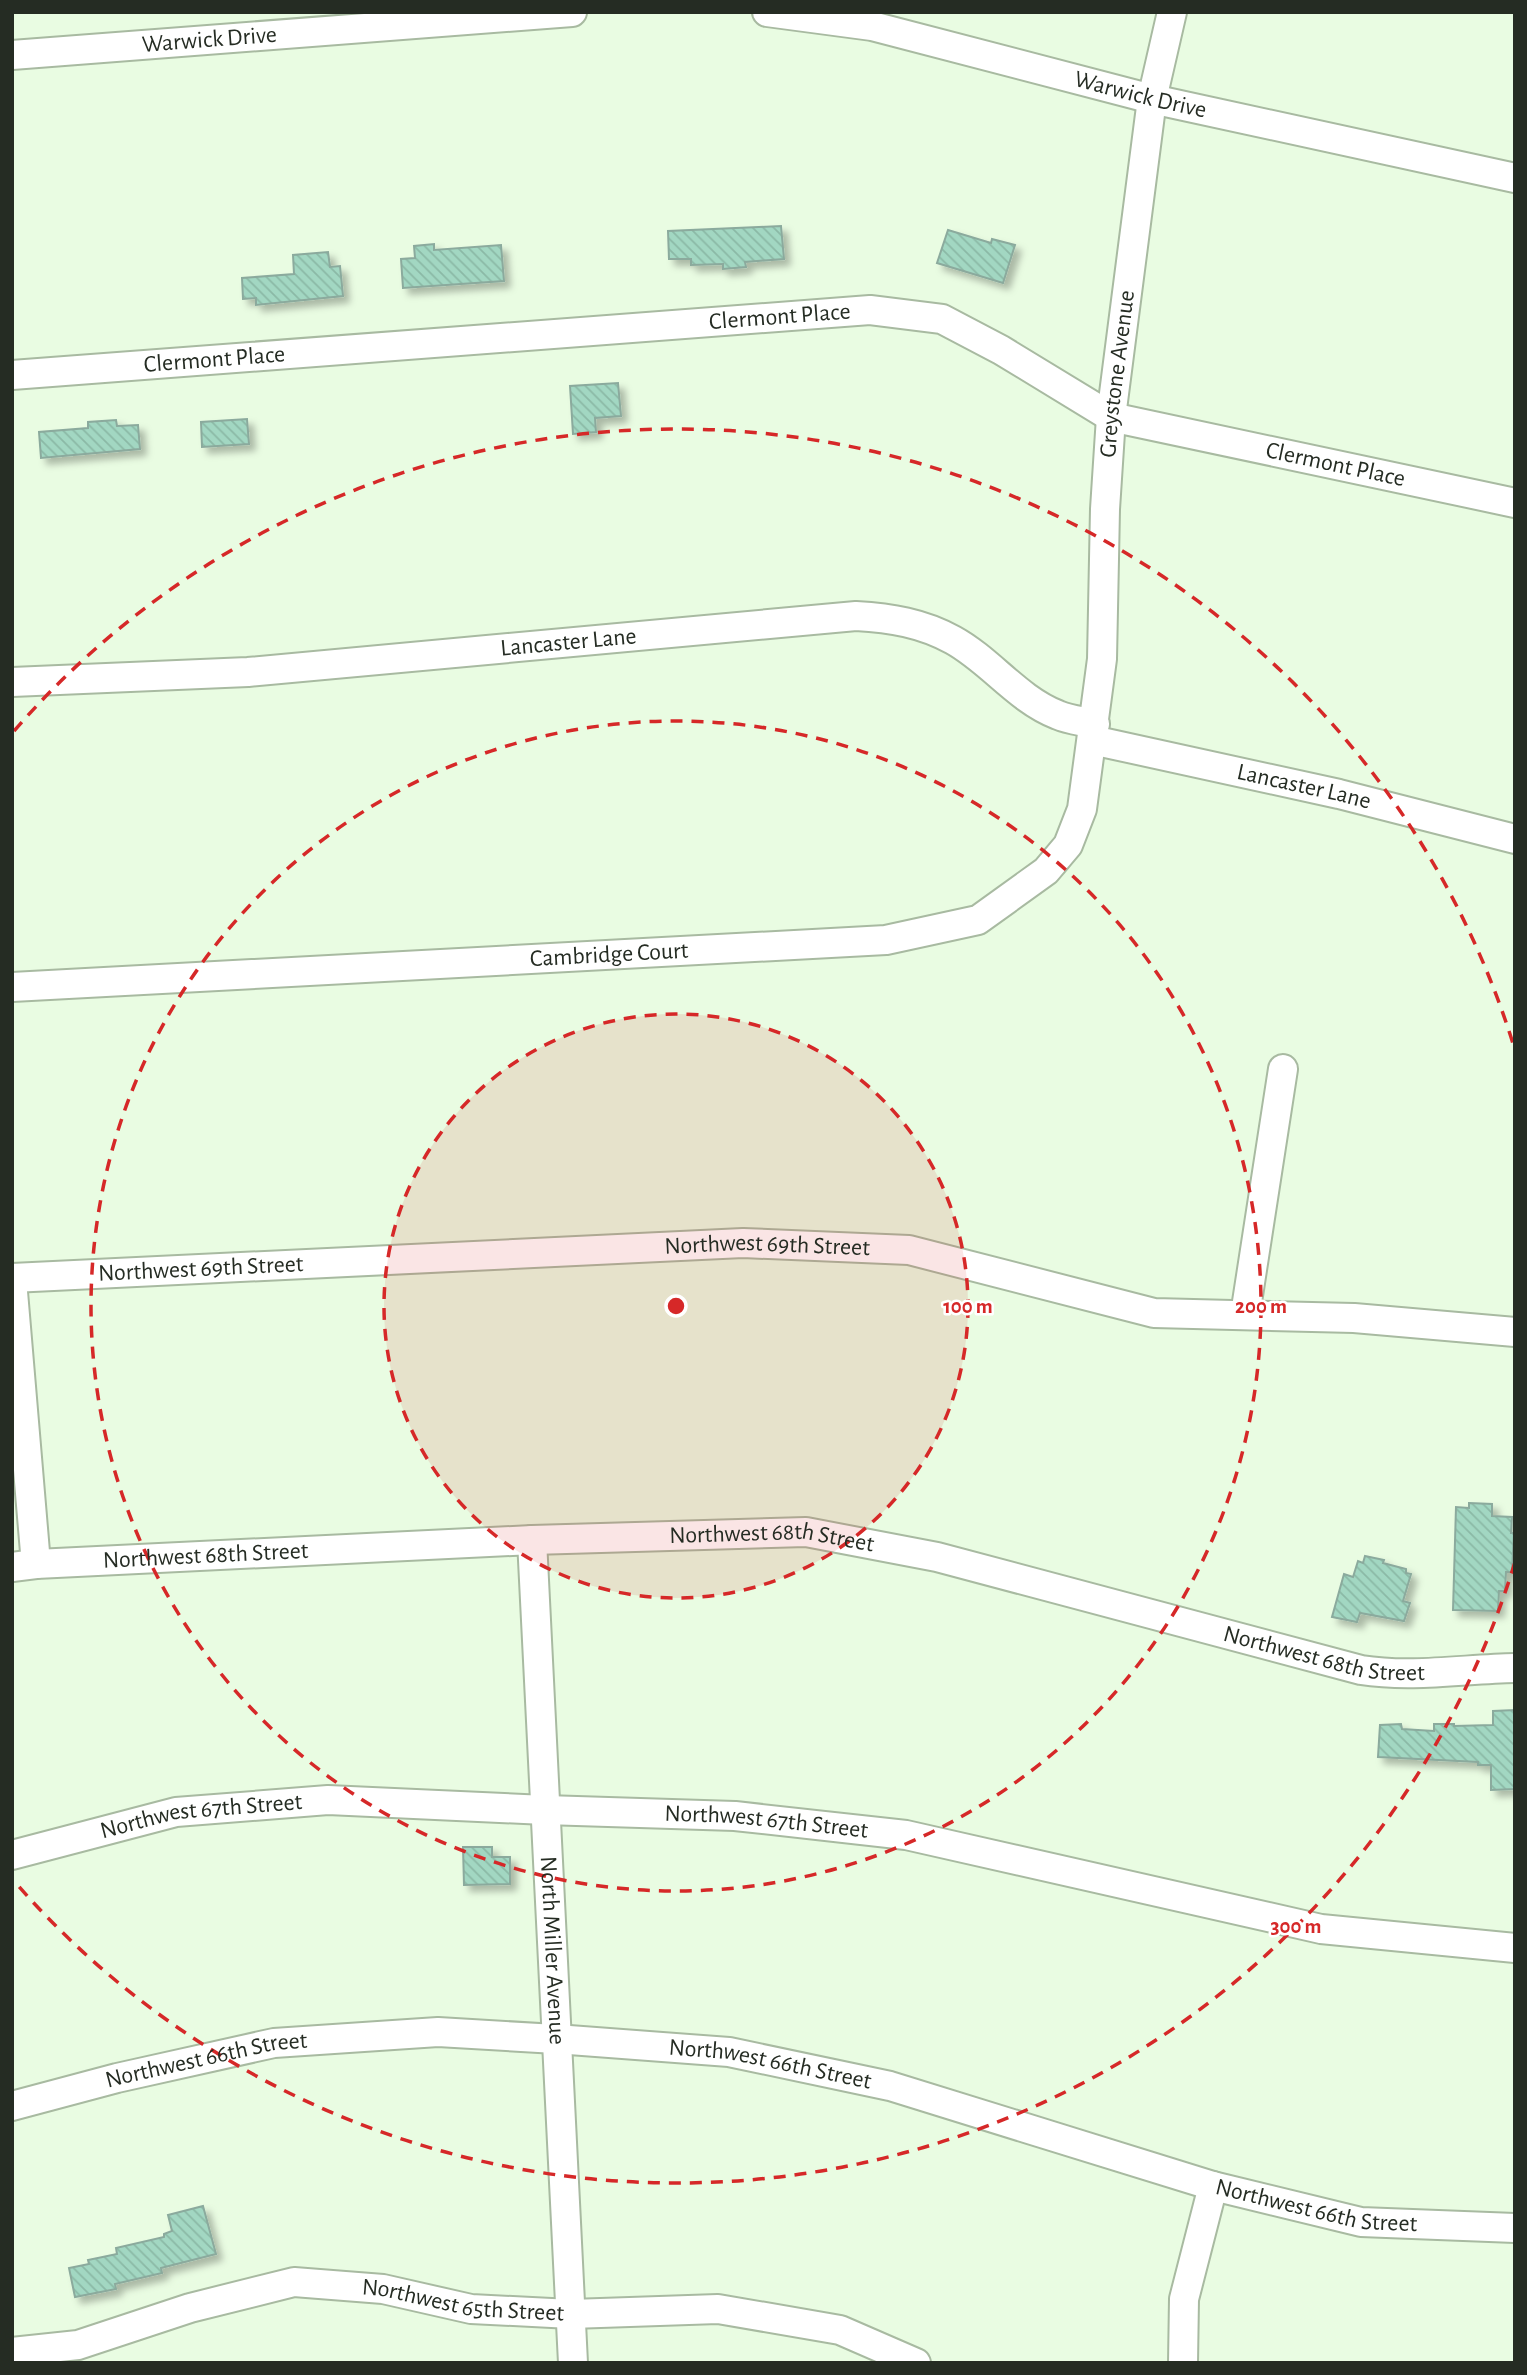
<svg xmlns="http://www.w3.org/2000/svg" width="1527" height="2375" font-family="'Alegreya Sans',sans-serif">
  <style>
    .building { fill: url(#building-back-hatch); stroke: #8baa9d; stroke-width: 2; filter: url(#shadow) }
    .lines { fill: none; stroke-linecap: round; stroke-linejoin: round }
    .minor-casing { stroke: #a8baa1; stroke-width: 32 }
    .minor { stroke: #fff; stroke-width: 28 }
    .ring { fill: none; stroke: #d62828; stroke-width: 3.5; stroke-dasharray: 12 9 }
    .labels { text-anchor: middle; dominant-baseline: central; stroke-width: 5; stroke-linejoin: round; paint-order: stroke }
    .street-label { font-size: 24px; fill: #252c23; stroke: #fff }
    .centre { fill: #d62828; stroke: #fff; stroke-width: 3.5 }
    .ring-label { font-size: 21px; text-anchor: middle; font-weight: bold; fill: #d62828; stroke: #fff; stroke-width: 5; stroke-linejoin: round; paint-order: stroke }
  </style>
  <defs>
    <pattern id="building-back-hatch" width="6" height="6" patternUnits="userSpaceOnUse" patternTransform="scale(1.75)"><rect width="6" height="6" fill="#a2d7c2"/><path d="M-1 5l2 2M0 0l6 6M5-1l2 2" fill="none" stroke="#8bb9a6"/></pattern>
    <filter id="shadow"><feDropShadow dx="6" dy="6" stdDeviation="3.5" flood-color="#0004"/></filter>
  </defs>
  <rect width="100%" height="100%" fill="#e9fce2"/>
  <g class="building">
    <path d="M781,226L784,259L745,262L746,267L723,269V264L691,265V259H669L668,231Z"/>
    <path d="M948,230L991,243L992,239L1015,245L1003,283L937,263Z"/>
    <path d="M434,244V250L501,245L504,281L403,288L401,259L415,258L414,246Z"/>
    <path d="M328,252L330,267L340,266L343,296L256,305V298L243,299L242,278L294,274L293,255Z"/>
    <path d="M618,383L621,416L595,418L596,432L573,434L570,386Z"/>
    <path d="M247,419L249,444L202,447L201,422Z"/>
    <path d="M116,420L117,426L138,425L140,449L41,458L39,432L88,428V422Z"/>
    <path d="M1469,1503L1492,1504V1516L1512,1517L1511,1533H1514L1512,1572H1506L1505,1591H1499L1498,1611L1453,1610L1456,1507L1469,1508Z"/>
    <path d="M1365,1556L1384,1560L1383,1563L1406,1569V1573L1411,1574L1403,1601L1410,1603L1404,1621L1360,1613L1357,1622L1332,1617L1344,1574L1353,1577L1358,1561L1363,1563Z"/>
    <path d="M1515,1710V1789L1491,1790V1765H1478V1762L1378,1757L1380,1725L1401,1724L1402,1729L1434,1731V1724H1454V1726L1493,1725V1711Z"/>
    <path d="M463,1847H492V1857H510V1884L464,1885Z"/>
    <path d="M203,2206L216,2254L161,2268L162,2273L115,2284L116,2289L75,2297L69,2268L89,2264L88,2260L117,2254L116,2248L164,2237V2234L172,2231L168,2215Z"/>
  </g>
  <g class="lines">
    <g class="minor-casing">
      <g id="minor">
        <path id="s1" d="M767,12L872,26L1152,99L1515,178"/>
        <path id="s2" d="M12,55L572,12"/>
        <path id="s3" d="M12,375L870,310L942,319L1001,350L1111,417L1515,503"/>
        <path id="s4" d="M12,682L248,672L856,616C891,618 922,623 953,640C991,661 1017,699 1058,715C1069,720 1083,721 1095,724"/>
        <path id="s5" d="M1092,740L1339,794L1515,839"/>
        <path id="s6" d="M12,987L886,940L978,920L1046,871L1068,845L1082,809L1102,659L1105,509L1111,417L1152,99L1172,12"/>
        <path id="s7" d="M12,1278L743,1243L909,1250L1154,1313L1354,1318L1515,1332"/>
        <path d="M12,1280L36,1564"/>
        <path d="M1245,1315L1283,1069"/>
        <path id="s8" d="M532,1540L573,2363"/>
        <path id="s9" d="M12,1567L36,1564L532,1540L806,1532L937,1557L1361,1670C1412,1678 1464,1669 1515,1668"/>
        <path id="s10" d="M12,1855L176,1812L328,1800L545,1810L735,1816L906,1835L1321,1929L1515,1948"/>
        <path id="s11" d="M12,2106L117,2078L274,2043L438,2032L556,2039L729,2052L890,2086L1213,2186L1361,2222L1515,2228"/>
        <path id="s12" d="M12,2352L78,2345L190,2308L294,2282L383,2289L471,2309L571,2314L718,2309L840,2330L916,2363"/>
        <path d="M1183,2363L1184,2299L1213,2186"/>
      </g>
    </g>
    <use href="#minor" class="minor"/>
  </g>
  <circle cx="676" cy="1306" r="292" fill="#d62828" fill-opacity=".12"/>
  <g class="ring">
    <circle cx="676" cy="1306" r="292"/>
    <circle cx="676" cy="1306" r="585"/>
    <path d="M1515 1562A877 877 0 0 1 14 1881M14 731A877 877 0 0 1 1515 1050"/>
  </g>
  <g class="labels">
    <g class="street-label">
      <text stroke="none"><textPath href="#s2" startOffset="198">Warwick Drive</textPath></text>
      <text stroke="none"><textPath href="#s1" startOffset="383">Warwick Drive</textPath></text>
      <text stroke="none"><textPath href="#s3" startOffset="770">Clermont Place</textPath></text>
      <text stroke="none"><textPath href="#s3" startOffset="203">Clermont Place</textPath></text>
      <text stroke="none"><textPath href="#s6" startOffset="1563">Greystone Avenue</textPath></text>
      <text stroke="none"><textPath href="#s3" startOffset="1358">Clermont Place</textPath></text>
      <text stroke="none"><textPath href="#s4" startOffset="558">Lancaster Lane</textPath></text>
      <text stroke="none"><textPath href="#s5" startOffset="217">Lancaster Lane</textPath></text>
      <text stroke="none"><textPath href="#s6" startOffset="598">Cambridge Court</textPath></text>
      <text stroke="none"><textPath href="#s7" startOffset="756">Northwest 69th Street</textPath></text>
      <text stroke="none"><textPath href="#s7" startOffset="189">Northwest 69th Street</textPath></text>
      <text stroke="none"><textPath href="#s9" startOffset="761">Northwest 68th Street</textPath></text>
      <text stroke="none"><textPath href="#s9" startOffset="194">Northwest 68th Street</textPath></text>
      <text stroke="none"><textPath href="#s9" startOffset="1328">Northwest 68th Street</textPath></text>
      <text stroke="none"><textPath href="#s10" startOffset="194">Northwest 67th Street</textPath></text>
      <text stroke="none"><textPath href="#s10" startOffset="761">Northwest 67th Street</textPath></text>
      <text stroke="none"><textPath href="#s8" startOffset="411">North Miller Avenue</textPath></text>
      <text stroke="none"><textPath href="#s11" startOffset="200">Northwest 66th Street</textPath></text>
      <text stroke="none"><textPath href="#s11" startOffset="768">Northwest 66th Street</textPath></text>
      <text stroke="none"><textPath href="#s11" startOffset="1334">Northwest 66th Street</textPath></text>
      <text stroke="none"><textPath href="#s12" startOffset="462">Northwest 65th Street</textPath></text>
    </g>
  </g>
  <circle cx="676" cy="1306" r="10" class="centre"/>
  <g class="ring-label">
    <text x="968" y="1313">100 m</text>
    <text x="1261" y="1313">200 m</text>
    <text x="1296" y="1933">300 m</text>
  </g>
  <rect width="1527" height="2375" fill="none" stroke="#252c23" stroke-width="28"/>
</svg>
